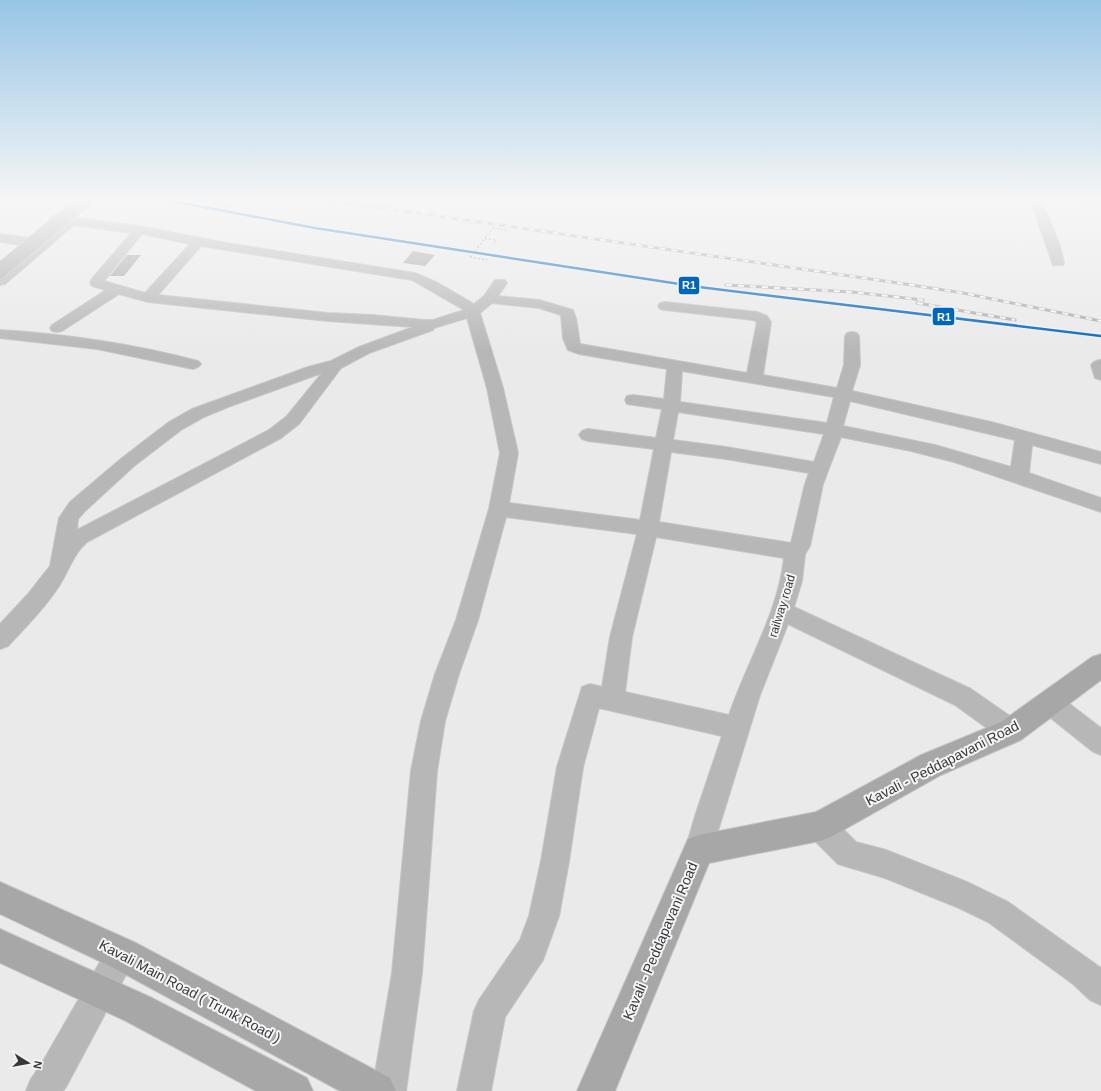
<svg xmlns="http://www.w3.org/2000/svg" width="1101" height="1091" font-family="Helvetica,sans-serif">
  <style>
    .building { fill: #a5a5a5 }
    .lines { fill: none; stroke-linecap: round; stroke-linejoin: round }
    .minor-casing { stroke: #c6c6c7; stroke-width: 2 }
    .major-casing { stroke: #c6c6c7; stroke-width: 2 }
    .path { stroke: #ababab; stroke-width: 1.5; stroke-dasharray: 2 2; stroke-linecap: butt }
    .minor { fill: #b8b7b7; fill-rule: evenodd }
    .major { fill: #a7a7a7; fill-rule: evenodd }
    .rail-casing { stroke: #afaeae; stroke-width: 3 }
    .rail { stroke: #f6f6f8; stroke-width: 2; stroke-dasharray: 6; stroke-linecap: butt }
    .highway-bridge-casing { stroke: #c6c6c7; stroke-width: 16; stroke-linecap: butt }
    .path-bridge { stroke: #ababab; stroke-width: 1.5; stroke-dasharray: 2 2; stroke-linecap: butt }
    .highway-bridge { stroke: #acacac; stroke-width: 14 }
    .rail-1-casing { stroke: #f6f6f8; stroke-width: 4.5 }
    .rail-1 { stroke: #0065bd; stroke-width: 2.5 }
    .labels { text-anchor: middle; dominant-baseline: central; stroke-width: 4; stroke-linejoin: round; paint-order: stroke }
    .street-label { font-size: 12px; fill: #383839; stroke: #f6f6f8 }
    .near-street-label { font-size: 14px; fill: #383839; stroke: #f6f6f8 }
    .line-badge { stroke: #f6f6f8; stroke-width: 1.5 }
    .badge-label { font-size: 11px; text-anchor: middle; font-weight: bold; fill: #fff }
  </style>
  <rect width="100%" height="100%" fill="#eaeaea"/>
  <g class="building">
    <path d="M413,251L435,255L425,266L403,263Z"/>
    <path d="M127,255H141L124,276H110Z"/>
  </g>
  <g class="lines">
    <g class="minor-casing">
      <g id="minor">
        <path d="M1030,199H1041L1059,243L1064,262L1063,265H1053Z"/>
        <path d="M1068,199H1101V203L1074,202L1070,201Z"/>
        <path d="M55,215L139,226L227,243L415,273L438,283L474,304L484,296L495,280H505L507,283L498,296L539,300L573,310L576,318L580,344L747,373L757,322L753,320L665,310L660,309L658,306L660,303L665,302L757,312L767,316L771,322L763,375L837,388L844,365L845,336L847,333L852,332L857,333L859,336L860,365L852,391L991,422L1101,452V464L1032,445L1029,473L1101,498V512L954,462L911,451L841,437L823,484L810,546L805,554L802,581L794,607L971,689L1020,723L1023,731L1020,739L1011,743L1002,739L955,705L788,624L760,695L709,860L699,864L689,860L685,850L696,813L722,736L599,708L583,767L569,861L559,916L543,960L505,1017L491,1091H457L474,1011L479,1000L520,940L529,916L541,861L557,767L582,687L590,684L602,687L610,637L637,534L506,517L478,620L459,674L445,721L437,771L422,973L406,1091H372L392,973L411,771L421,721L435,674L456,620L489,509L500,453L487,388L467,318L434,328L433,330L369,353L341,368L299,424L281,438L87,542C72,555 68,574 57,589C43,610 25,628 8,646L0,649V624L28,594L50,566L59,518L70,502L122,458L169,422L192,409L308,367L331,361L359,347L413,327L328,321L148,302L119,294L62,331L57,332L52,331L50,328L52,325L106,290L92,286L90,283L91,280L131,233L74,225L5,284L0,285V274L62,223L51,222L49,219L51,216ZM142,234L190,244L145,293L104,281ZM201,246L412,280L464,310L433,320H424L373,315L328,313L158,295ZM492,303L539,308L561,315L563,338L568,350L579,354L667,369L664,399L633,395L627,396L625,400L627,404L662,409L656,438L588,429L582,431L579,435L582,439L588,441L654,449L640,520L509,503L518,453L503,388L480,313ZM682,371L834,397L827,423L680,402ZM322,373L287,416L269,430L77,530L78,519L84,512L134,466L181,430L204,417L228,407ZM850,401L1015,440L1011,467L935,445L843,426ZM678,412L824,434L814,462L726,447L673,440ZM671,452L726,459L809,473L805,484L791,543L659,522ZM656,537L784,558C778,613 747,662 729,715L625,692L632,637Z"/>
        <path d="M0,234L29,238L33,239L35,242L33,245L29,246L0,242Z"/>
        <path d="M0,330C67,334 133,344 198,361L201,364L198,367L193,369L97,349L0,338Z"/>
        <path d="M1099,360H1101V380L1095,378L1091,365L1094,362Z"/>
        <path d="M1050,692L1058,695L1101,728V755L1092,751L1042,711L1038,703L1042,695Z"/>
        <path d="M820,812L830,816L856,842L886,850L967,882L1008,902L1101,968V1005L1090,1000L1073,984L988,922L959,908L885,878L838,864L810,836L806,826L810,816Z"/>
        <path d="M122,939L133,943L137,954L66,1087L63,1091H26L31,1079L42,1063L111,943Z"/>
      </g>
    </g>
    <g class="major-casing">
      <g id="major">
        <path d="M1101,654V680L1021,740L941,775L831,837L820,841L709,863L615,1091H577L688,839L699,835L816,812L921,755L1001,722L1092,657Z"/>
        <path d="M0,882L134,942L390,1078L396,1091H340L110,966L0,914Z"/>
        <path d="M0,929L150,997L307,1078L313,1091H256L126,1021L0,963Z"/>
      </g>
    </g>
    <g class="path">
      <path d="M493,228L509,231"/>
      <path d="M485,239L496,240L493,245"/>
      <path d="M470,257L487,260"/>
    </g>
    <use href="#minor" class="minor"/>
    <use href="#major" class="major"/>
    <g class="rail-casing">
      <g id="rail">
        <path d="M161,199L315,228L699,287L1101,336"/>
        <path d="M196,199L226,206"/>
        <path d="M303,199L362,205L905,284L963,293L1101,321"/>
        <path d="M726,285L852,292L923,300"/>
        <path d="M917,303L1015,320"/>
      </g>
    </g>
    <use href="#rail" class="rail"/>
    <g class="highway-bridge-casing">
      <path id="highway-bridge" d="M0,271L86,199"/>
    </g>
    <path class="path-bridge" d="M470,257L493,228"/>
    <use href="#highway-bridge" class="highway-bridge"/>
    <g class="rail-1-casing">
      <path id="rail-1" d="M161,199L315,228L699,287L1101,336"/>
    </g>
    <use href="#rail-1" class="rail-1"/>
  </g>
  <linearGradient id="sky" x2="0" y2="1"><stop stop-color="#98c5e5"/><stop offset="0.57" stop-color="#f6f6f6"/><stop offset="1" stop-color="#f6f6f6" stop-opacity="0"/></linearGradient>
  <rect width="1101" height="351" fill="url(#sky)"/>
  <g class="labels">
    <g class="street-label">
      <text transform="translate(782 606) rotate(-73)">railway road</text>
    </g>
    <g class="near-street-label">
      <text transform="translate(942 763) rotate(-27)">Kavali - Peddapavani Road</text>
      <text transform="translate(660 941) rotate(-67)">Kavali - Peddapavani Road</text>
      <text transform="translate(190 991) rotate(28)">Kavali Main Road ( Trunk Road )</text>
    </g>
  </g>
  <g class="line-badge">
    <rect x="678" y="276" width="22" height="19" rx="4" fill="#0065bd"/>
    <rect x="932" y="307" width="23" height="19" rx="4" fill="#0065bd"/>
  </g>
  <g class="badge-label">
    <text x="689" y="289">R1</text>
    <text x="944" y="321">R1</text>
  </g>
  <g transform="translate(28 1063) rotate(101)" stroke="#f6f6f8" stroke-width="3" paint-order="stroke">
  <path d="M0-3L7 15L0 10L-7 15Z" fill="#383839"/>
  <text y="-6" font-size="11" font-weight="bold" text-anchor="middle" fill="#383839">N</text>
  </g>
</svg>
